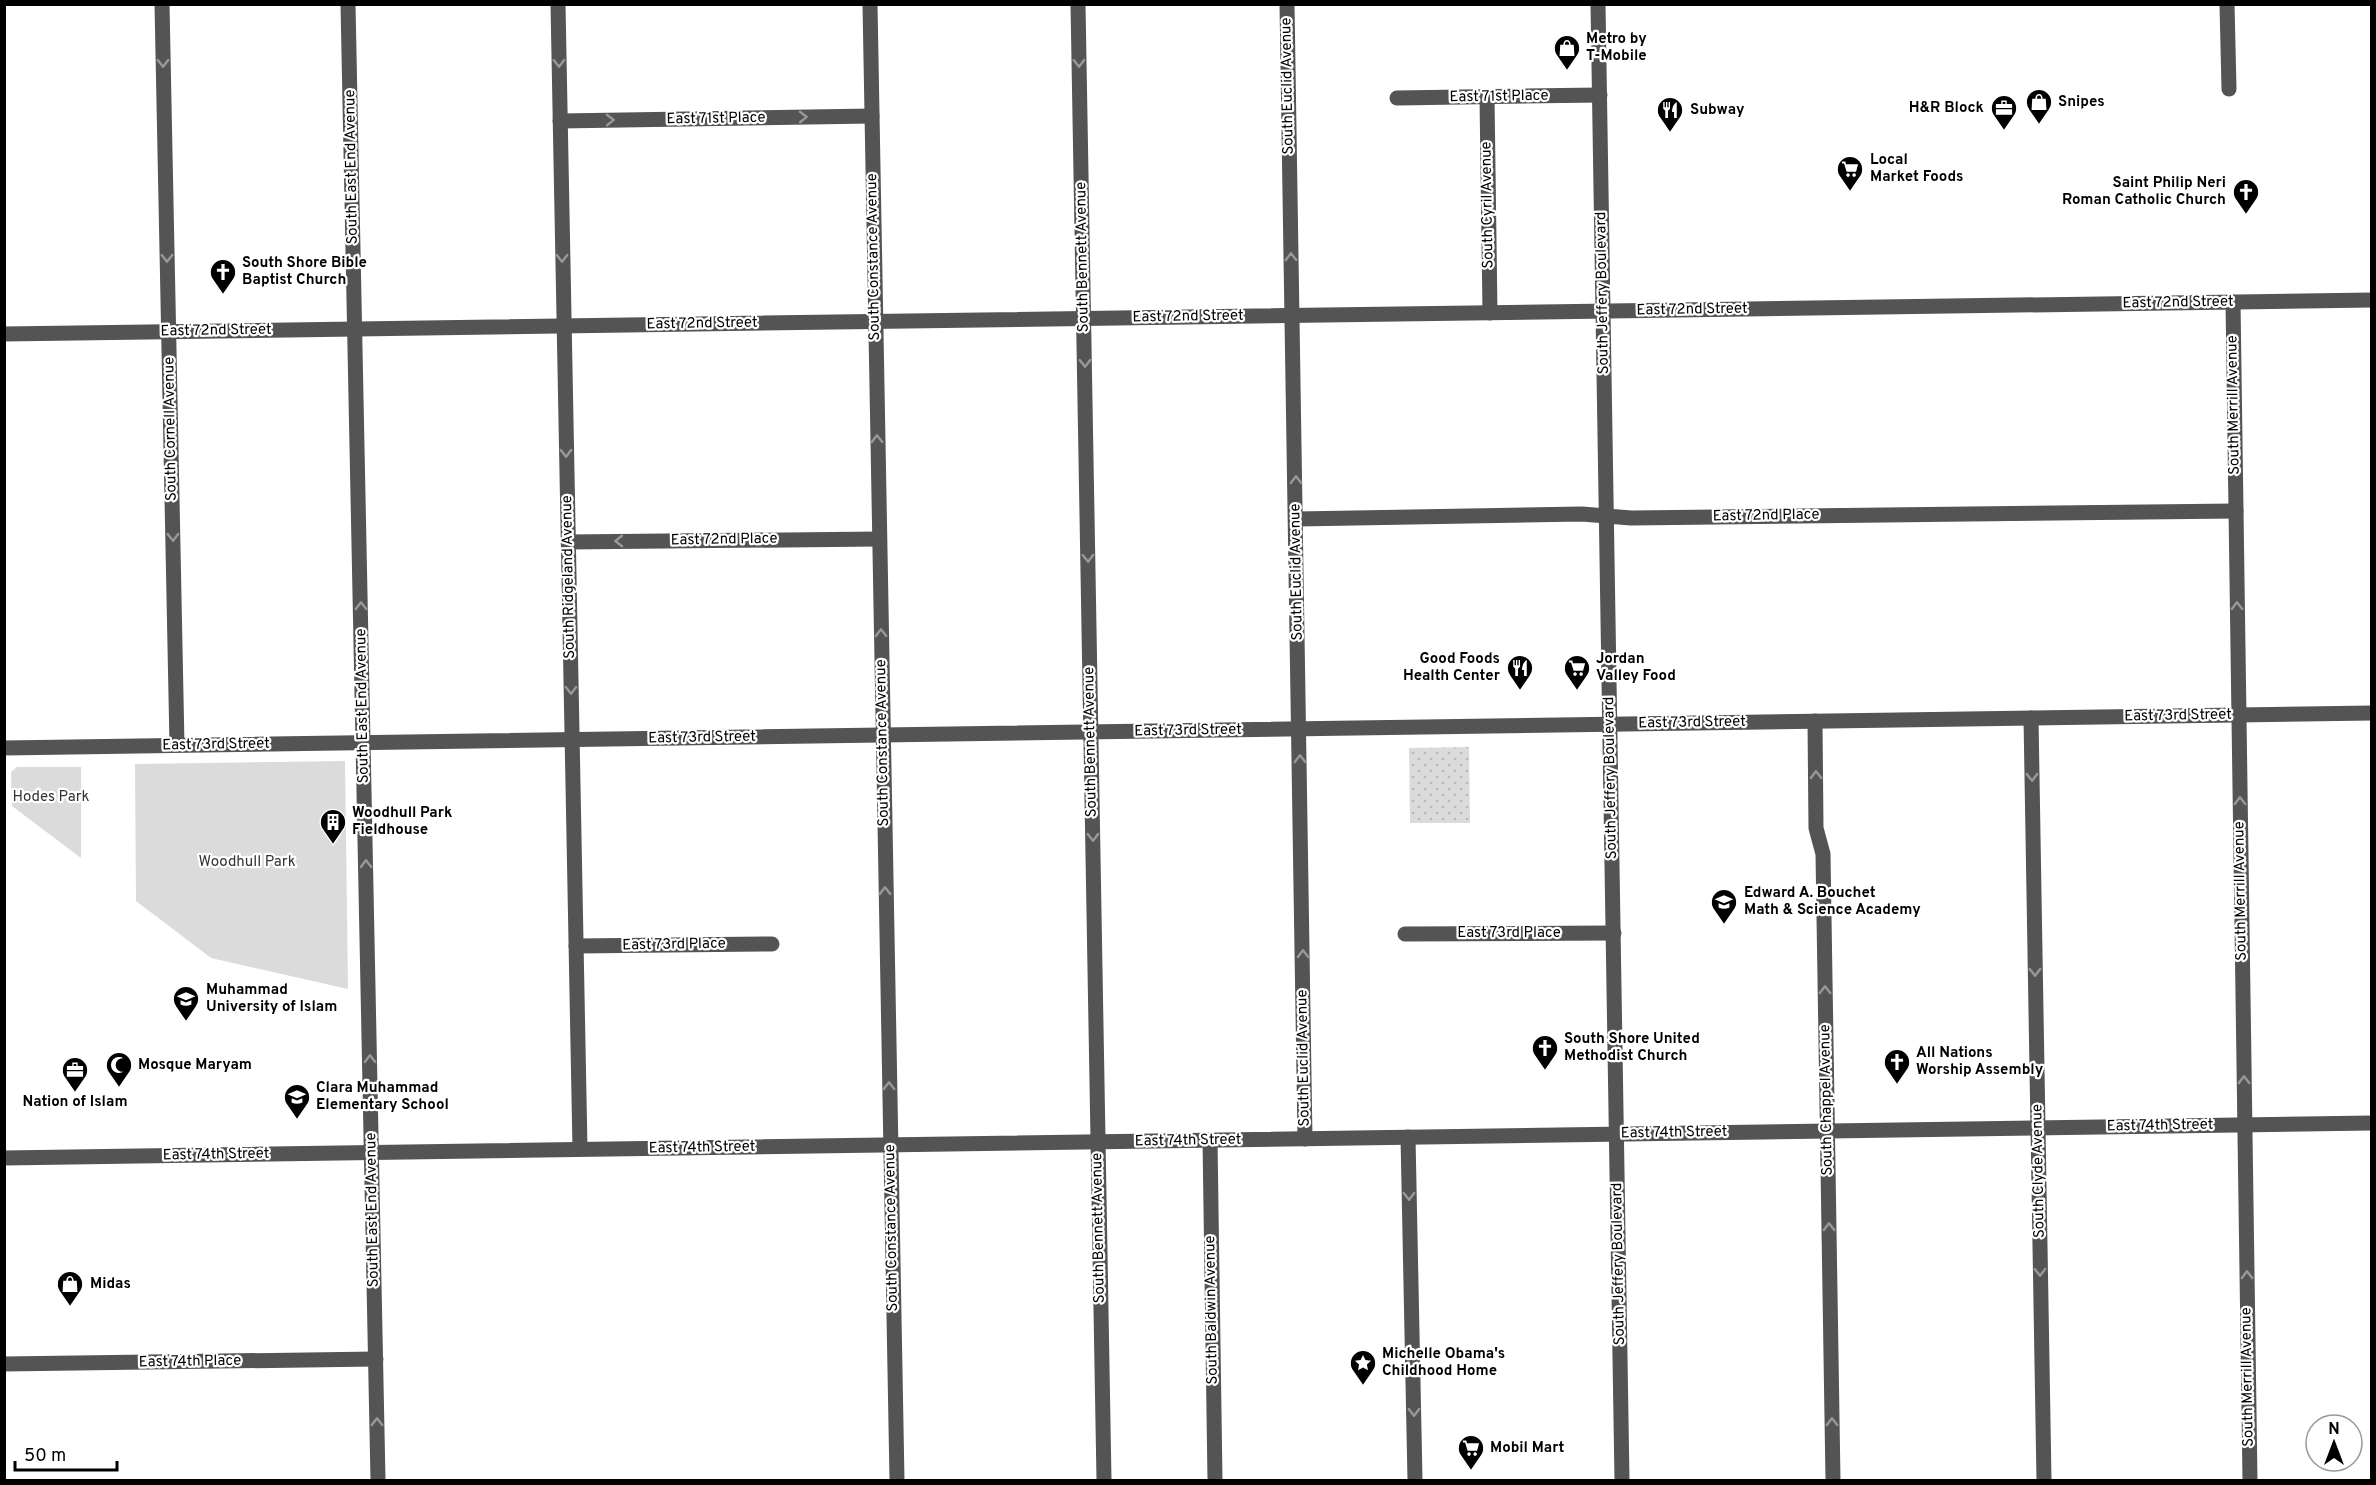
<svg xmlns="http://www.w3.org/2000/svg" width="2376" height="1485" font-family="Overpass,sans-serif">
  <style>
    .green { fill: #dbdbdb }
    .garden { fill: url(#garden-dots) }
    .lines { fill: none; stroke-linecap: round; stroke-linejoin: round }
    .minor { stroke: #545454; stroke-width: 15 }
    .oneway { stroke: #989898 }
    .labels { text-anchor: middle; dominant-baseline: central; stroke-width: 4.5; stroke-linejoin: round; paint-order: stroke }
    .poi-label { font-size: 15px; font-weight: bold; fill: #000; stroke: #fff; text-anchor: start }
    .street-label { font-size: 15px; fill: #000; stroke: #fff }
    .park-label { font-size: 15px; fill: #323232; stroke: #fff }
  </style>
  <defs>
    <pattern id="garden-dots" width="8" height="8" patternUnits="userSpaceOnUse" patternTransform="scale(1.5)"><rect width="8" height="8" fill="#dbdbdb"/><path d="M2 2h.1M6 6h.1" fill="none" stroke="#bababa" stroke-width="1.8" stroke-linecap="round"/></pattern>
  </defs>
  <rect width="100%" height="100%" fill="#fff"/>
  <g class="green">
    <path d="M345,761L348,989L211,958L136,901L135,764Z"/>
    <path d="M17,767H81V858L12,806L11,772Z"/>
  </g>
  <path class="garden" d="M1469,747L1470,823H1410L1409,748Z"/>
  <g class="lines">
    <g class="minor">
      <path d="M162,4L177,745"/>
      <path d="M348,4L378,1480"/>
      <path d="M558,4L580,1149"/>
      <path d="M870,4L897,1480"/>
      <path d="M1078,4L1104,1480"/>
      <path d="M1287,4L1305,1139"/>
      <path d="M1598,4L1622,1480"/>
      <path d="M2227,4L2229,89"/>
      <path d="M1487,97L1490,313"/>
      <path d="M1397,98L1600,95"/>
      <path d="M560,121L872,116"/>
      <path d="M2233,302L2250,1480"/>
      <path d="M4,334L2372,300"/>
      <path d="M1297,519L1582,514L1631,518L2236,511"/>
      <path d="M568,542L879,539"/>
      <path d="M2031,718L2044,1480"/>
      <path d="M1815,721L1816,828L1823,854L1833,1480"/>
      <path d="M4,748L2372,713"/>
      <path d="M1405,934L1614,933"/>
      <path d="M576,946L772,944"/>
      <path d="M1408,1137L1415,1480"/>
      <path d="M1210,1140L1215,1480"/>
      <path d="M4,1158L2372,1123"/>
      <path d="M4,1364L376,1359"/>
    </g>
  </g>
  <defs><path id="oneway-chevron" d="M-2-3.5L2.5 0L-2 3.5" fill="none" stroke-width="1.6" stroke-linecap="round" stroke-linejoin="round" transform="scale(1.5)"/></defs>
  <g class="oneway">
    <use href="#oneway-chevron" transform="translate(163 63) rotate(89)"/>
    <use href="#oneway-chevron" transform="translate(559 63) rotate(89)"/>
    <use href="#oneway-chevron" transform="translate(1079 63) rotate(89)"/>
    <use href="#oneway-chevron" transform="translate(803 117) rotate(-1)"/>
    <use href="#oneway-chevron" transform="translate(610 120) rotate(-1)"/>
    <use href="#oneway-chevron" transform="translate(1291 257) rotate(-91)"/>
    <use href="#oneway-chevron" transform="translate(167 258) rotate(89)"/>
    <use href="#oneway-chevron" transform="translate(562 258) rotate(89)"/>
    <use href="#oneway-chevron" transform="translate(1085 363) rotate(89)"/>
    <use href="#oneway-chevron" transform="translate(877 439) rotate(-91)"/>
    <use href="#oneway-chevron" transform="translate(566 453) rotate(89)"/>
    <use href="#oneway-chevron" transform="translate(1296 480) rotate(-91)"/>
    <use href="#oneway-chevron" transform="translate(173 537) rotate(89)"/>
    <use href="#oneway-chevron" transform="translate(619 541) rotate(179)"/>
    <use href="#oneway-chevron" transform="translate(1088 558) rotate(89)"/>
    <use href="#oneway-chevron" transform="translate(361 606) rotate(-91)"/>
    <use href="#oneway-chevron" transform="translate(2237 606) rotate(-91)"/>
    <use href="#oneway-chevron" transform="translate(881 633) rotate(-91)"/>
    <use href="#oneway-chevron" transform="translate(571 690) rotate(89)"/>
    <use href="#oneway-chevron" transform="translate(1300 759) rotate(-91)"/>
    <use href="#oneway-chevron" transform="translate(1816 775) rotate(-91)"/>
    <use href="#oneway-chevron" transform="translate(2032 777) rotate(89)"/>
    <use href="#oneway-chevron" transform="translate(2240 801) rotate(-91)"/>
    <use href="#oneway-chevron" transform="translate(1093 837) rotate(89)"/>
    <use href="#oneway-chevron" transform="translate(366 864) rotate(-91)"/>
    <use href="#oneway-chevron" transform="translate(885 891) rotate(-91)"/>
    <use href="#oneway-chevron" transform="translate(1303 954) rotate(-91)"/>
    <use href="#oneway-chevron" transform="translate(2035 972) rotate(89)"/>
    <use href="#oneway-chevron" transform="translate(1825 990) rotate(-91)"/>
    <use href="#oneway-chevron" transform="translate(370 1059) rotate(-91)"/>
    <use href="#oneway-chevron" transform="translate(2244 1080) rotate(-91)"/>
    <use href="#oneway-chevron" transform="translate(889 1086) rotate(-91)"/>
    <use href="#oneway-chevron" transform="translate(1409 1196) rotate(89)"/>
    <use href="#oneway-chevron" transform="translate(1829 1227) rotate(-91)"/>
    <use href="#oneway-chevron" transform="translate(2040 1272) rotate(89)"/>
    <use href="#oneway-chevron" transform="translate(2247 1275) rotate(-91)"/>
    <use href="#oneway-chevron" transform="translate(1414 1412) rotate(89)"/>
    <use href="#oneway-chevron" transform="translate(377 1422) rotate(-91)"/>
    <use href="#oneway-chevron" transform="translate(1832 1422) rotate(-91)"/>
  </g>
  <defs>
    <g id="shop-pin" transform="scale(1.35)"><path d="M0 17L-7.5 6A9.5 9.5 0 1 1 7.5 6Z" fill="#000" stroke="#fff"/><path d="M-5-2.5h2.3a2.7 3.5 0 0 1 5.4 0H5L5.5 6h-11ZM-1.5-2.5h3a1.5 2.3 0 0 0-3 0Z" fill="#fff"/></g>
    <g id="office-pin" transform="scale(1.35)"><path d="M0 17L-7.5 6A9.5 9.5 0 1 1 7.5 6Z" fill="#000" stroke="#fff"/><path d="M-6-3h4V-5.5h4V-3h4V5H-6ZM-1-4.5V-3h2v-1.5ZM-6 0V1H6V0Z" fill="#fff"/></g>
    <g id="restaurant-pin" transform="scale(1.35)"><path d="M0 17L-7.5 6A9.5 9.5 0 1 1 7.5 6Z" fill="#000" stroke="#fff"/><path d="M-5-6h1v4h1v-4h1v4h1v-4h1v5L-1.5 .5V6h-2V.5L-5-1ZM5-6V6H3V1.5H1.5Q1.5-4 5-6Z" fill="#fff"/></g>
    <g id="supermarket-pin" transform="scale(1.35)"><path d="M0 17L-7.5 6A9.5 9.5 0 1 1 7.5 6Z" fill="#000" stroke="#fff"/><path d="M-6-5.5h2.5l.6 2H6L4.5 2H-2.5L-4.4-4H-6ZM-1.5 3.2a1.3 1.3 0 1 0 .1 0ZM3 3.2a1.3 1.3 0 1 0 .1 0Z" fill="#fff"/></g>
    <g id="church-pin" transform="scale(1.35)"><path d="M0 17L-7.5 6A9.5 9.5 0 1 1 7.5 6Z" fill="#000" stroke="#fff"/><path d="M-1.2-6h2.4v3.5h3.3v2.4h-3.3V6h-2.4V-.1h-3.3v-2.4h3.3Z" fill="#fff"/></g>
    <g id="building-pin" transform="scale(1.35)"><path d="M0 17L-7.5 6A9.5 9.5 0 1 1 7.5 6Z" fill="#000" stroke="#fff"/><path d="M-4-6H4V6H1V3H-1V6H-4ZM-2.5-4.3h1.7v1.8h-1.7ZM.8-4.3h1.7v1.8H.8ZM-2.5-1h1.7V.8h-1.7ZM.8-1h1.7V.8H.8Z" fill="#fff"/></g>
    <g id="school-pin" transform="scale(1.35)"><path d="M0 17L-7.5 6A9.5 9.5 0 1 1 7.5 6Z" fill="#000" stroke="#fff"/><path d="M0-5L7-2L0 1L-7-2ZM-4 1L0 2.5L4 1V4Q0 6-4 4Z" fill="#fff"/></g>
    <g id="university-pin" transform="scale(1.35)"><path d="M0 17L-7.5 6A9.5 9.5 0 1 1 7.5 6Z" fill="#000" stroke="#fff"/><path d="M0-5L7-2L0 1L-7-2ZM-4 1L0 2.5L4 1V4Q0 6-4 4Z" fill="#fff"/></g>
    <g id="mosque-pin" transform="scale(1.35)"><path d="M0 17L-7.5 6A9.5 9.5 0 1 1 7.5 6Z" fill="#000" stroke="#fff"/><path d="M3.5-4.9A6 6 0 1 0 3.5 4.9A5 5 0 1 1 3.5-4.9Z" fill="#fff"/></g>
    <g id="sight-pin" transform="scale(1.35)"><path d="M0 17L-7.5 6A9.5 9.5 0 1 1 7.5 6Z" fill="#000" stroke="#fff"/><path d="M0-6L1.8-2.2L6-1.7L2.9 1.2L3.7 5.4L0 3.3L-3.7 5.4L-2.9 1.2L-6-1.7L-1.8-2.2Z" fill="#fff"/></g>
  </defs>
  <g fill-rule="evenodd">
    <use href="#shop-pin" x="1567" y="48"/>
    <use href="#shop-pin" x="2039" y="102"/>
    <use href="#office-pin" x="2004" y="108"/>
    <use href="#restaurant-pin" x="1670" y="110"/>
    <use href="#supermarket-pin" x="1850" y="169"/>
    <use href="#church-pin" x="2246" y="192"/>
    <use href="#church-pin" x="223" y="272"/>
    <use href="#restaurant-pin" x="1520" y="668"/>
    <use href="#supermarket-pin" x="1577" y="668"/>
    <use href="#building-pin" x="333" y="822"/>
    <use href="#school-pin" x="1724" y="902"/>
    <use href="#university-pin" x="186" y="999"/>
    <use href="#church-pin" x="1545" y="1048"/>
    <use href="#church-pin" x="1897" y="1062"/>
    <use href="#mosque-pin" x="119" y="1065"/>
    <use href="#office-pin" x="75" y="1070"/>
    <use href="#school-pin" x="297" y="1097"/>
    <use href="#shop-pin" x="70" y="1284"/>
    <use href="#sight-pin" x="1363" y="1363"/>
    <use href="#supermarket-pin" x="1471" y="1448"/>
  </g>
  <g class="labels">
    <g class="poi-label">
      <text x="1586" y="39">Metro by<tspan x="1586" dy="17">T-Mobile</tspan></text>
      <text x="2058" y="102">Snipes</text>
      <text x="1984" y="108" text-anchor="end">H&amp;R Block</text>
      <text x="1690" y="110">Subway</text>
      <text x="1870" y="160">Local<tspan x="1870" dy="17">Market Foods</tspan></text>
      <text x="2226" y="183" text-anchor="end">Saint Philip Neri<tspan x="2226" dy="17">Roman Catholic Church</tspan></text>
      <text x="242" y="263">South Shore Bible<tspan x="242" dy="17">Baptist Church</tspan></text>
      <text x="1500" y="659" text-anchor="end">Good Foods<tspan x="1500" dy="17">Health Center</tspan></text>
      <text x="1596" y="659">Jordan<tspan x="1596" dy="17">Valley Food</tspan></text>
      <text x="352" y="813">Woodhull Park<tspan x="352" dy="17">Fieldhouse</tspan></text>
      <text x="1744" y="893">Edward A. Bouchet<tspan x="1744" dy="17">Math &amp; Science Academy</tspan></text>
      <text x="206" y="990">Muhammad<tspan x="206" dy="17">University of Islam</tspan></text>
      <text x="1564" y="1039">South Shore United<tspan x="1564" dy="17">Methodist Church</tspan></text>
      <text x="1916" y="1053">All Nations<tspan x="1916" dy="17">Worship Assembly</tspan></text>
      <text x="138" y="1065">Mosque Maryam</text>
      <text x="316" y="1088">Clara Muhammad<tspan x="316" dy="17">Elementary School</tspan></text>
      <text x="75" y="1102" text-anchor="middle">Nation of Islam</text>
      <text x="90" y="1284">Midas</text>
      <text x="1382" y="1354">Michelle Obama's<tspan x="1382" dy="17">Childhood Home</tspan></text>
      <text x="1490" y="1448">Mobil Mart</text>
    </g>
    <g class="street-label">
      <text transform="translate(1288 86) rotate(-91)">South Euclid Avenue</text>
      <text transform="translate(1499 97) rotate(-1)">East 71st Place</text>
      <text transform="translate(716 119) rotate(-1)">East 71st Place</text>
      <text transform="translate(352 167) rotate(-91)">South East End Avenue</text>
      <text transform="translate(1488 205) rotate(-91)">South Cyril Avenue</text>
      <text transform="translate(874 257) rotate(-91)">South Constance Avenue</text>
      <text transform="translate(1083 257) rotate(-91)">South Bennett Avenue</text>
      <text transform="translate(1603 293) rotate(-91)">South Jeffery Boulevard</text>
      <text transform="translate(2178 303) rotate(-1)">East 72nd Street</text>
      <text transform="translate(1692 310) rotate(-1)">East 72nd Street</text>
      <text transform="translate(1188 317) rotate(-1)">East 72nd Street</text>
      <text transform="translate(702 324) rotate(-1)">East 72nd Street</text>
      <text transform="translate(216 331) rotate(-1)">East 72nd Street</text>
      <text transform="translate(2234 405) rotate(-91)">South Merrill Avenue</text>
      <text transform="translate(171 429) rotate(-91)">South Cornell Avenue</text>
      <text transform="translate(1766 516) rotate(-1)">East 72nd Place</text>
      <text transform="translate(724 540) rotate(-1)">East 72nd Place</text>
      <text transform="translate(1297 572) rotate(-91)">South Euclid Avenue</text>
      <text transform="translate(569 577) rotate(-91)">South Ridgeland Avenue</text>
      <text transform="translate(363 706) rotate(-91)">South East End Avenue</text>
      <text transform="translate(2178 716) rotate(-1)">East 73rd Street</text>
      <text transform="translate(1692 723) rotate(-1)">East 73rd Street</text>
      <text transform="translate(1188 731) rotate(-1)">East 73rd Street</text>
      <text transform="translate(702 738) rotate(-1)">East 73rd Street</text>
      <text transform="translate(1091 742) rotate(-91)">South Bennett Avenue</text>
      <text transform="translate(883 743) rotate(-91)">South Constance Avenue</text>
      <text transform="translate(216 745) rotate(-1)">East 73rd Street</text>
      <text transform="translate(1611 778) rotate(-91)">South Jeffery Boulevard</text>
      <text transform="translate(2241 891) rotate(-91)">South Merrill Avenue</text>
      <text x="1509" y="933">East 73rd Place</text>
      <text transform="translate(674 945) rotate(-1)">East 73rd Place</text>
      <text transform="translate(1304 1058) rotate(-91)">South Euclid Avenue</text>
      <text transform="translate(1827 1100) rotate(-91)">South Chappel Avenue</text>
      <text transform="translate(2160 1126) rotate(-1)">East 74th Street</text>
      <text transform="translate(1674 1133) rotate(-1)">East 74th Street</text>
      <text transform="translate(1188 1141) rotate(-1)">East 74th Street</text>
      <text transform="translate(702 1148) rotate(-1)">East 74th Street</text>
      <text transform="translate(216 1155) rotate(-1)">East 74th Street</text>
      <text transform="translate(2039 1171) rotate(-91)">South Clyde Avenue</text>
      <text transform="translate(373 1210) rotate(-91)">South East End Avenue</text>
      <text transform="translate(892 1228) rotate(-91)">South Constance Avenue</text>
      <text transform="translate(1099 1228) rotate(-91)">South Bennett Avenue</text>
      <text transform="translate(1619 1264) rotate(-91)">South Jeffery Boulevard</text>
      <text transform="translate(1212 1310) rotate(-91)">South Baldwin Avenue</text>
      <text transform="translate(190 1362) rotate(-1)">East 74th Place</text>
      <text transform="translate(2248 1377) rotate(-91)">South Merrill Avenue</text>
    </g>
    <g class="park-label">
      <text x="51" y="797">Hodes Park</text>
      <text x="247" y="862">Woodhull Park</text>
    </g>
  </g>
  <rect width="2376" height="1485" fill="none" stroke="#000000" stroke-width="12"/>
  <g transform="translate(2334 1443)"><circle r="28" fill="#ffffff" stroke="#999999" stroke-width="1.5"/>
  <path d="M0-4.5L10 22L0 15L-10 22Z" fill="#000000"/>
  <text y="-9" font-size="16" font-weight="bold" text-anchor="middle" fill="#000000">N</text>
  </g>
  <path d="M15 1461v9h102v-9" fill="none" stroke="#000000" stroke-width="3"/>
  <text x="24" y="1461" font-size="18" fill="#000000" stroke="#ffffff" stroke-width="4.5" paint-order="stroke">50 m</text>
</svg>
